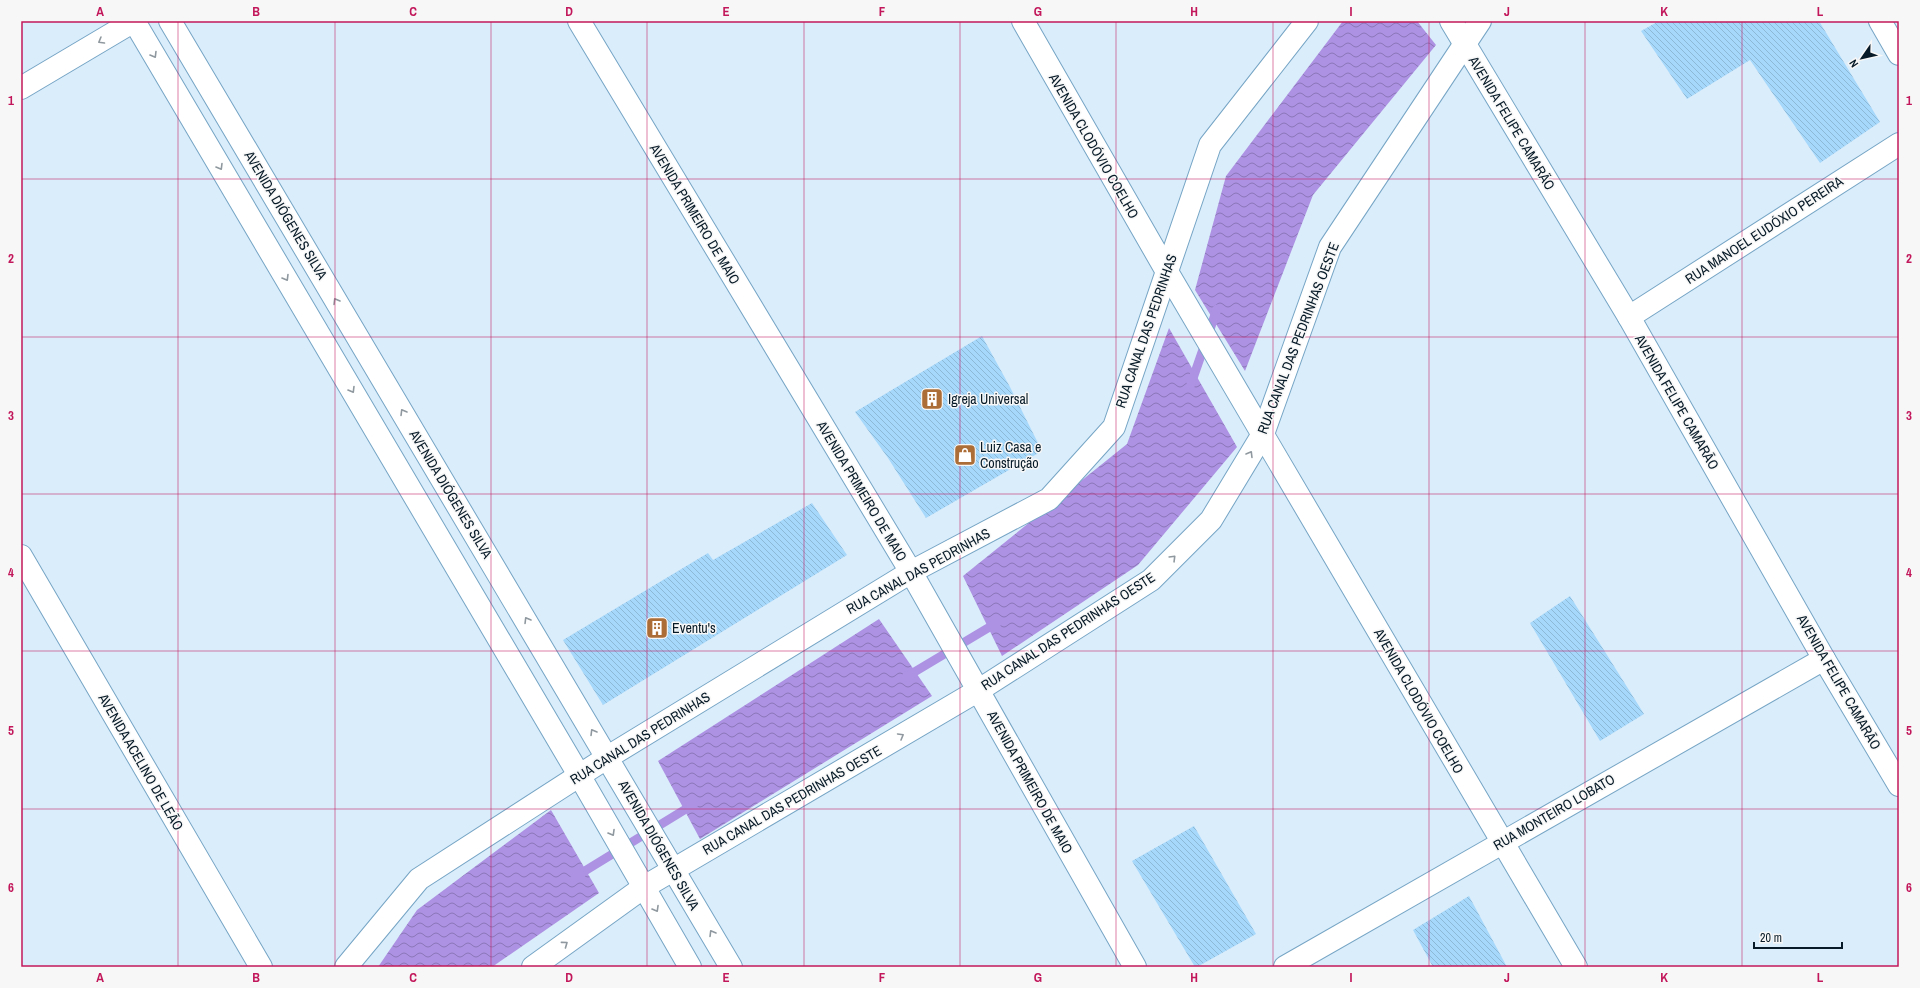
<svg xmlns="http://www.w3.org/2000/svg" width="1920" height="988" font-family="'Archivo Narrow',sans-serif">
  <style>
    .water { fill: url(#water-waves) }
    .lines { fill: none; stroke-linecap: round; stroke-linejoin: round }
    .stream { stroke: #ad92e3; stroke-width: 9 }
    .building { fill: url(#building-back-hatch) }
    .minor-casing { stroke: #76a5c5; stroke-width: 24 }
    .minor { stroke: #fff; stroke-width: 22 }
    .oneway { stroke: #8f989e }
    .grid { fill: none; stroke: #c2185b; stroke-width: 1; stroke-opacity: 0.55 }
    .labels { text-anchor: middle; dominant-baseline: central; stroke-width: 3; stroke-linejoin: round; paint-order: stroke }
    .street-label { font-size: 14px; fill: #071a27; stroke: #f7f7f7 }
    .poi-label { font-size: 14px; fill: #071a27; stroke: #f7f7f7; text-anchor: start }
    .neatline { fill: none; stroke: #c2185b; stroke-width: 1.5 }
    .grid-label { font-size: 13px; text-anchor: middle; font-weight: bold; fill: #c2185b }
  </style>
  <defs>
    <pattern id="water-waves" width="16" height="10" patternUnits="userSpaceOnUse"><rect width="16" height="10" fill="#ad92e3"/><path d="M0 5q4-4 8 0t8 0" fill="none" stroke="#8b76b8"/></pattern>
    <pattern id="building-back-hatch" width="6" height="6" patternUnits="userSpaceOnUse"><rect width="6" height="6" fill="#a6d8fb"/><path d="M-1 5l2 2M0 0l6 6M5-1l2 2" fill="none" stroke="#8db9d7"/></pattern>
  </defs>
  <rect width="100%" height="100%" fill="#daedfb"/>
  <g class="water">
    <path d="M1343,21H1417L1436,45L1313,195L1245,371L1195,290L1226,176Z"/>
    <path d="M1169,328L1237,447L1138,565L1002,656L963,576L1127,444Z"/>
    <path d="M879,619L932,696L700,839L658,761Z"/>
    <path d="M551,810L599,893L492,967H378L417,910Z"/>
  </g>
  <g class="lines">
    <g class="stream">
      <path d="M1191,384L1217,309"/>
      <path d="M906,677L998,622"/>
      <path d="M575,877L694,804"/>
    </g>
  </g>
  <g class="building">
    <path d="M1659,21H1819L1880,122L1820,163L1750,60L1687,99L1641,31Z"/>
    <path d="M982,336L1010,387L1042,451L926,518L888,458L855,412Z"/>
    <path d="M812,503L847,555L603,705L563,640L708,553L713,560Z"/>
    <path d="M1570,596L1644,714L1600,741L1530,623Z"/>
    <path d="M1194,826L1256,934L1197,967H1195L1132,861Z"/>
    <path d="M1469,896L1507,967H1433L1413,930Z"/>
  </g>
  <g class="lines">
    <g class="minor-casing">
      <g id="minor">
        <path d="M134,21L579,775L690,967"/>
        <path d="M170,21L731,967"/>
        <path d="M579,21L911,572L1135,967"/>
        <path d="M1023,21L1166,270L1576,967"/>
        <path d="M1451,21L1629,317L1824,659L1899,785"/>
        <path d="M1880,21L1899,54"/>
        <path d="M21,88L134,21"/>
        <path d="M1629,317L1899,144"/>
        <path d="M21,556L261,967"/>
        <path d="M346,967L419,879L608,757L911,572L1049,499L1114,427L1210,145L1307,21"/>
        <path d="M533,967L644,887L979,690L1151,580L1211,520L1263,434L1330,247L1480,21"/>
        <path d="M1285,967L1824,659"/>
      </g>
    </g>
    <use href="#minor" class="minor"/>
  </g>
  <defs><path id="oneway-chevron" d="M-2-3.5L2.5 0L-2 3.5" fill="none" stroke-width="1.6" stroke-linecap="round" stroke-linejoin="round"/></defs>
  <g class="oneway">
    <use href="#oneway-chevron" transform="translate(101 41) rotate(150)"/>
    <use href="#oneway-chevron" transform="translate(154 55) rotate(59)"/>
    <use href="#oneway-chevron" transform="translate(220 167) rotate(59)"/>
    <use href="#oneway-chevron" transform="translate(286 278) rotate(59)"/>
    <use href="#oneway-chevron" transform="translate(336 301) rotate(-121)"/>
    <use href="#oneway-chevron" transform="translate(352 390) rotate(59)"/>
    <use href="#oneway-chevron" transform="translate(403 412) rotate(-121)"/>
    <use href="#oneway-chevron" transform="translate(1250 454) rotate(-59)"/>
    <use href="#oneway-chevron" transform="translate(1173 558) rotate(-45)"/>
    <use href="#oneway-chevron" transform="translate(527 620) rotate(-121)"/>
    <use href="#oneway-chevron" transform="translate(593 732) rotate(-121)"/>
    <use href="#oneway-chevron" transform="translate(901 736) rotate(-30)"/>
    <use href="#oneway-chevron" transform="translate(612 833) rotate(60)"/>
    <use href="#oneway-chevron" transform="translate(656 909) rotate(60)"/>
    <use href="#oneway-chevron" transform="translate(712 933) rotate(-121)"/>
    <use href="#oneway-chevron" transform="translate(565 944) rotate(-36)"/>
  </g>
  <path class="grid" d="M178,21V967M335,21V967M491,21V967M647,21V967M804,21V967M960,21V967M1116,21V967M1273,21V967M1429,21V967M1585,21V967M1742,21V967M21,179H1899M21,337H1899M21,494H1899M21,651H1899M21,809H1899"/>
  <defs>
    <g id="building-square" transform="scale(1.15)"><rect x="-9" y="-9" width="18" height="18" rx="4" fill="#ad6d36" stroke="#f7f7f7"/><path d="M-4-6H4V6H1V3H-1V6H-4ZM-2.5-4.3h1.7v1.8h-1.7ZM.8-4.3h1.7v1.8H.8ZM-2.5-1h1.7V.8h-1.7ZM.8-1h1.7V.8H.8Z" fill="#fff"/></g>
    <g id="shop-square" transform="scale(1.15)"><rect x="-9" y="-9" width="18" height="18" rx="4" fill="#ad6d36" stroke="#f7f7f7"/><path d="M-5-2.5h2.3a2.7 3.5 0 0 1 5.4 0H5L5.5 6h-11ZM-1.5-2.5h3a1.5 2.3 0 0 0-3 0Z" fill="#fff"/></g>
  </defs>
  <g fill-rule="evenodd">
    <use href="#building-square" x="932" y="399"/>
    <use href="#shop-square" x="965" y="455"/>
    <use href="#building-square" x="657" y="628"/>
  </g>
  <g class="labels">
    <g class="street-label">
      <text transform="translate(1512 123) rotate(59)">AVENIDA FELIPE CAMARÃO</text>
      <text transform="translate(1094 146) rotate(60)">AVENIDA CLODÓVIO COELHO</text>
      <text transform="translate(695 214) rotate(59)">AVENIDA PRIMEIRO DE MAIO</text>
      <text transform="translate(286 215) rotate(59)">AVENIDA DIÓGENES SILVA</text>
      <text transform="translate(1764 230) rotate(-33)">RUA MANOEL EUDÓXIO PEREIRA</text>
      <text transform="translate(1146 331) rotate(-71)">RUA CANAL DAS PEDRINHAS</text>
      <text transform="translate(1298 338) rotate(-69)">RUA CANAL DAS PEDRINHAS OESTE</text>
      <text transform="translate(1677 402) rotate(60)">AVENIDA FELIPE CAMARÃO</text>
      <text transform="translate(862 491) rotate(59)">AVENIDA PRIMEIRO DE MAIO</text>
      <text transform="translate(451 494) rotate(59)">AVENIDA DIÓGENES SILVA</text>
      <text transform="translate(918 571) rotate(-29)">RUA CANAL DAS PEDRINHAS</text>
      <text transform="translate(1068 631) rotate(-33)">RUA CANAL DAS PEDRINHAS OESTE</text>
      <text transform="translate(1839 682) rotate(60)">AVENIDA FELIPE CAMARÃO</text>
      <text transform="translate(1419 701) rotate(60)">AVENIDA CLODÓVIO COELHO</text>
      <text transform="translate(640 738) rotate(-32)">RUA CANAL DAS PEDRINHAS</text>
      <text transform="translate(141 762) rotate(60)">AVENIDA ACELINO DE LEÃO</text>
      <text transform="translate(1030 782) rotate(61)">AVENIDA PRIMEIRO DE MAIO</text>
      <text transform="translate(792 800) rotate(-30)">RUA CANAL DAS PEDRINHAS OESTE</text>
      <text transform="translate(1554 812) rotate(-30)">RUA MONTEIRO LOBATO</text>
      <text transform="translate(659 845) rotate(60)">AVENIDA DIÓGENES SILVA</text>
    </g>
    <g class="poi-label">
      <text x="948" y="399">Igreja Universal</text>
      <text x="980" y="447">Luiz Casa e<tspan x="980" dy="16">Construção</tspan></text>
      <text x="672" y="628">Eventu's</text>
    </g>
  </g>
  <rect width="1920" height="988" fill="none" stroke="#f7f7f7" stroke-width="44"/>
  <g transform="translate(1862 58) rotate(236)" stroke="#f7f7f7" stroke-width="3" paint-order="stroke">
  <path d="M0-3L7 15L0 10L-7 15Z" fill="#071a27"/>
  <text y="-6" font-size="11" font-weight="bold" text-anchor="middle" fill="#071a27">N</text>
  </g>
  <path d="M1754 942v6h88v-6" fill="none" stroke="#071a27" stroke-width="2"/>
  <text x="1760" y="942" font-size="12" fill="#071a27" stroke="#f7f7f7" stroke-width="3" paint-order="stroke">20 m</text>
  <rect x="22" y="22" width="1876" height="944" class="neatline"/>
  <g class="grid-label">
    <text x="100" y="16">A</text>
    <text x="256" y="16">B</text>
    <text x="413" y="16">C</text>
    <text x="569" y="16">D</text>
    <text x="726" y="16">E</text>
    <text x="882" y="16">F</text>
    <text x="1038" y="16">G</text>
    <text x="1194" y="16">H</text>
    <text x="1351" y="16">I</text>
    <text x="1507" y="16">J</text>
    <text x="1664" y="16">K</text>
    <text x="1820" y="16">L</text>
    <text x="11" y="105">1</text>
    <text x="1909" y="105">1</text>
    <text x="11" y="263">2</text>
    <text x="1909" y="263">2</text>
    <text x="11" y="420">3</text>
    <text x="1909" y="420">3</text>
    <text x="11" y="577">4</text>
    <text x="1909" y="577">4</text>
    <text x="11" y="735">5</text>
    <text x="1909" y="735">5</text>
    <text x="11" y="892">6</text>
    <text x="1909" y="892">6</text>
    <text x="100" y="982">A</text>
    <text x="256" y="982">B</text>
    <text x="413" y="982">C</text>
    <text x="569" y="982">D</text>
    <text x="726" y="982">E</text>
    <text x="882" y="982">F</text>
    <text x="1038" y="982">G</text>
    <text x="1194" y="982">H</text>
    <text x="1351" y="982">I</text>
    <text x="1507" y="982">J</text>
    <text x="1664" y="982">K</text>
    <text x="1820" y="982">L</text>
  </g>
</svg>
